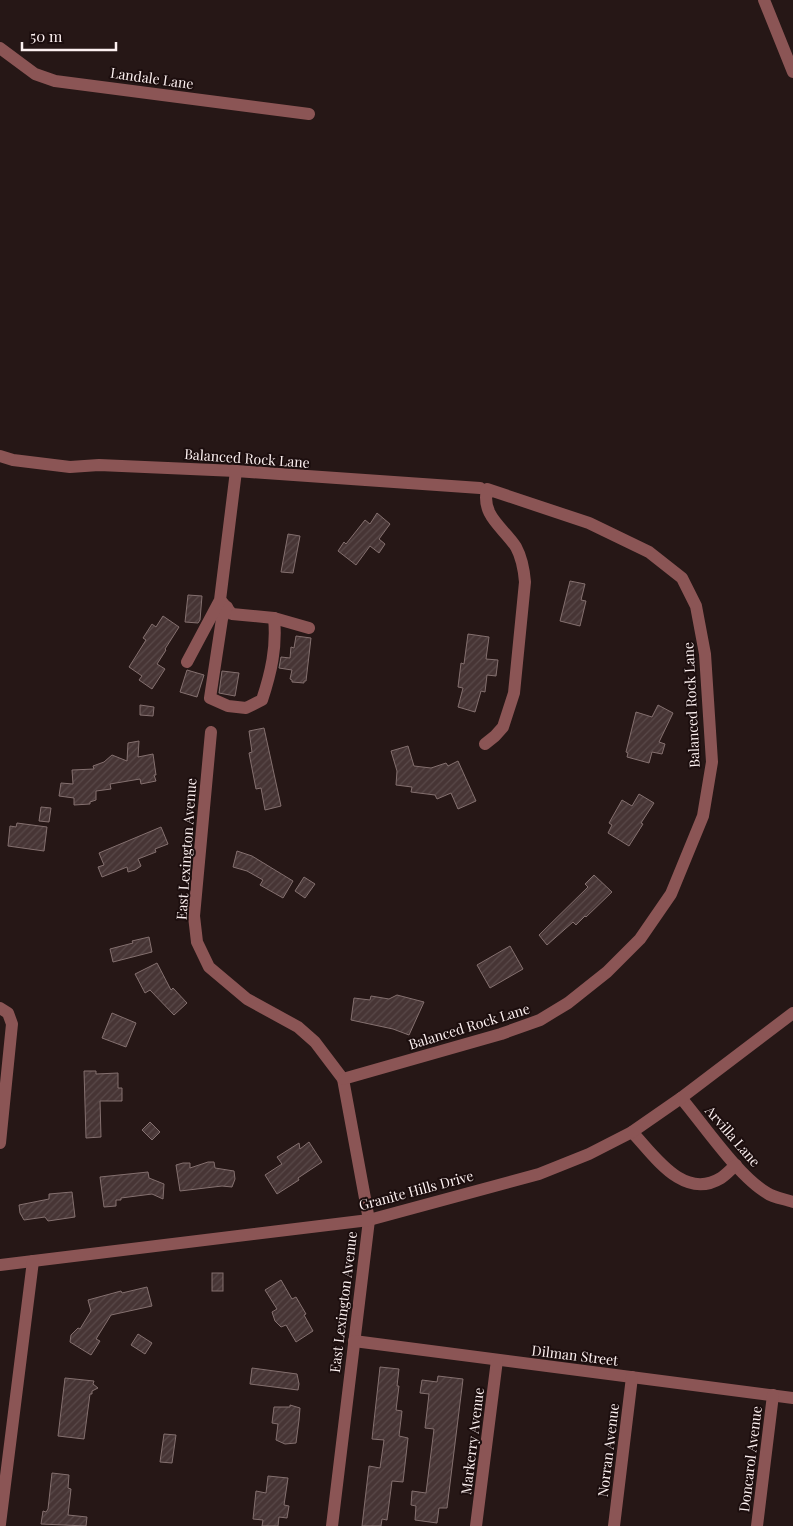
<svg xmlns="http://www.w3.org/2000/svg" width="793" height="1526" font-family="'Playfair Display',serif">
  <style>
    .building { fill: url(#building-hatch); stroke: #84706f }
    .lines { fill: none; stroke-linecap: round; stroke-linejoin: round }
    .minor { stroke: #8b5555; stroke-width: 12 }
    .labels { text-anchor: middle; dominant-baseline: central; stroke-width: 4; stroke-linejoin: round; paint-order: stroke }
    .street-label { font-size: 14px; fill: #fcf0f0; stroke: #1c0e0e }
  </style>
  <defs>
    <pattern id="building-hatch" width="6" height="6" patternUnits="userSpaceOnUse" patternTransform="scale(1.25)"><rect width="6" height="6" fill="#473535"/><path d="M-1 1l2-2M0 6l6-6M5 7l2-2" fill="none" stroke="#594949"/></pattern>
  </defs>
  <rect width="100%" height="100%" fill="#261716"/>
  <g class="building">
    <path d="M377,513L390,524L379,539L385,544L379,553L370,546L356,565L338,551L344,542L346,544L365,520L370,524Z"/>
    <path d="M288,534L300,536L293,573L281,572Z"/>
    <path d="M570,581L585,584L581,600L586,601L580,626L560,621Z"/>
    <path d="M188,595L202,596L200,620L198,623L185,622Z"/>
    <path d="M163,616L179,627L165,649L166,650L157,664L165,669L152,689L139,680L142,676L129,667L146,640L143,638L152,624L156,627Z"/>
    <path d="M468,634L489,637L486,659L498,660L496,676L487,675L485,692L481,691L475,712L458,707L463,688L458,687L461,663L464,664Z"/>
    <path d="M296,636L311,638L306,681H304V683L292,682V680L290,679L292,670L279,668L281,657L290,658L291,647L294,648Z"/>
    <path d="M187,670L204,675L197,697L180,692Z"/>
    <path d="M222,671L239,673L235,696L219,693Z"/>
    <path d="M140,705L154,707L153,716L140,715Z"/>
    <path d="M658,705L673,713L659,742L665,744L662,754L652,752L649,763L627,757L628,753L626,752L636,712L652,717Z"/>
    <path d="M264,728L281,806L265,810L261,788L256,789L249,753L252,752L249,731Z"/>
    <path d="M139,741L138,757L153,754L156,775H154L156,781L141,784L140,779L110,784L111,789L96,791V800L90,802V804L74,805V798L59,796L61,783L73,784L72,770L94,769L93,766L104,762L112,755L127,761L128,743Z"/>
    <path d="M408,746L414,766L431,768L446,763L448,766L458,761L476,801L458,809L451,793L437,799L435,795L411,792L412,787L396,785L397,771L391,751Z"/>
    <path d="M639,794L654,803L641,823L643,824L629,846L608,833L612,825L609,823L622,800L632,806Z"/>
    <path d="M41,807L51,808L49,822L39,821Z"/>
    <path d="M17,823L47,827L44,851L8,846L10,826L16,827Z"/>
    <path d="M161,827L168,844L155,849L156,852L138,859L141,866L135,870L128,872L127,867L102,877L98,867L104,865L99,853Z"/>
    <path d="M237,851L252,856L293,881L283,898L260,885L263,880L247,871L233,867Z"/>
    <path d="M594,875L612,892L586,917L585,916L576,925L573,922L547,945L539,935L588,887L585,884Z"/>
    <path d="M304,877L315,884L305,898L295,891Z"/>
    <path d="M149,937L152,952L113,962L110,949L133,943L132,941Z"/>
    <path d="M510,946L523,969L490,988L477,965Z"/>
    <path d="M157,963L171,990L173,988L187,1003L174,1015L150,990L145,993L135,974Z"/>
    <path d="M397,995L424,1002L409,1035L393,1029L351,1020L354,998L370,1000L371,996L389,999Z"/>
    <path d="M112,1013L136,1023L126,1047L102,1038Z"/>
    <path d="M84,1071H96V1074L118,1073V1088H122V1101H100L101,1137L86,1138Z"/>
    <path d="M150,1122L160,1132L152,1140L142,1130Z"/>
    <path d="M309,1142L322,1162L298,1178L299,1180L277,1194L265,1175L282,1164L277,1157L299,1143L300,1149Z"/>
    <path d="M208,1162H214L215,1168L234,1171L235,1179L232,1187L222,1186L180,1191L176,1165L183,1163H190V1168Z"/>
    <path d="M148,1172L149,1178L164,1184L163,1199L152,1194L121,1198V1200H116V1206L104,1207L100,1177Z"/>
    <path d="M72,1192L75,1217L48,1221L45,1217L24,1220L20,1213L19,1205L49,1199V1194Z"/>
    <rect x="212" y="1273" width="11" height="18"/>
    <path d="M281,1280L292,1299L296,1297L306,1314L304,1315L313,1331L296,1342L286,1325L281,1327L275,1321L272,1312L277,1309L265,1290Z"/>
    <path d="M147,1287L152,1306L111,1315L96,1339L100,1341L91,1355L70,1342L71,1335L78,1328L80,1329L91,1311L88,1300L121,1291L122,1293Z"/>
    <path d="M138,1334L152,1343L145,1354L131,1345Z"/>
    <path d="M380,1367L399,1369L397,1386H399L396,1410L402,1411L399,1436L408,1438L403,1482L392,1481L387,1520L382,1519L381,1526H362L369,1466L380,1468L384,1440L372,1439Z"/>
    <path d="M252,1368L297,1374L299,1384L298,1390L250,1384Z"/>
    <path d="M438,1376L463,1379L447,1508H439L437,1523L415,1520L416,1506L411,1505L412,1491L426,1493L434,1429L425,1428L429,1394L420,1393L422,1380L437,1382Z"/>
    <path d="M65,1378L94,1381L93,1384L98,1388L92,1391V1394H90L84,1439L58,1436Z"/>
    <path d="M290,1405L300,1408L299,1420L296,1443L285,1444L276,1440L278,1424L272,1423L274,1407H290Z"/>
    <path d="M164,1434L176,1435L172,1463L160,1462Z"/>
    <path d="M52,1473L69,1475L68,1488L71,1489L68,1515L87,1517L86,1526L41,1524L43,1511L46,1512L48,1509Z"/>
    <path d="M268,1476L288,1478L284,1505L289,1506L287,1518L279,1517L278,1526H262L263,1520L253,1519L256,1491L266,1493Z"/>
  </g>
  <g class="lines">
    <g class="minor">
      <path d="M764,0L793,72"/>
      <path d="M0,48L35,74L55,81L309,114"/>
      <path d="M0,456L13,460L70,467L99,465L236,471L480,488"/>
      <path d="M222,602L232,614L274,618L309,628"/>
      <path d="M227,607L222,619L210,698L228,706L246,708L262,700C271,673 277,647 274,618"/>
      <path d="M187,662L220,600L236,471"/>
      <path d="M211,732L194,916L197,942L209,967L247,999L298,1027L315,1042L343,1079L369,1220L332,1526"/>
      <path d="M0,1008L8,1013L12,1024L0,1143"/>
      <path d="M343,1079L501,1034L540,1020L568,1003L607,972L640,939L671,894L703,816L712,762L705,654L696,606L682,578L649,552L589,523L487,489C481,516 503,527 516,547C522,558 524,570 525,582L514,693L503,727L495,736L485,744"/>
      <path d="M681,1098C704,1125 738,1176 767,1193C774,1198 785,1199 793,1202"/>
      <path d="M632,1132C654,1155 683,1201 721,1178C726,1175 731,1169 736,1165"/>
      <path d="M0,1265L369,1220L539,1174L589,1154L632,1132L681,1098L793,1013"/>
      <path d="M354,1341L793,1398"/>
      <path d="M0,1524L33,1261"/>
      <path d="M476,1526L497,1360"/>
      <path d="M614,1526L632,1377"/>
      <path d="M757,1526L773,1395"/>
    </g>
  </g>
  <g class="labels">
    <g class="street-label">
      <text transform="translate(152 78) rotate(8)">Landale Lane</text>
      <text transform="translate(247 458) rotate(4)">Balanced Rock Lane</text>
      <text transform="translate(691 705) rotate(-93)">Balanced Rock Lane</text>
      <text transform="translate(186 849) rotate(-86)">East Lexington Avenue</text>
      <text transform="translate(469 1026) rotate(-17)">Balanced Rock Lane</text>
      <text transform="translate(733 1136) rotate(49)">Arvilla Lane</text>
      <text transform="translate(416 1190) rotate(-15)">Granite Hills Drive</text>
      <text transform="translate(343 1302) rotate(-83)">East Lexington Avenue</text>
      <text transform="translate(575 1355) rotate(7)">Dilman Street</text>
      <text transform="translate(472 1441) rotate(-83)">Markerry Avenue</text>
      <text transform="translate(608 1450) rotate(-83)">Norran Avenue</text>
      <text transform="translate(750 1459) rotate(-83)">Doncarol Avenue</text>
    </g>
  </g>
  <path d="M22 42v8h94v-8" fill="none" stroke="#fcf0f0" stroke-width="2.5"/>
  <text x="30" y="42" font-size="15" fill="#fcf0f0" stroke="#1c0e0e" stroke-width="4" paint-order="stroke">50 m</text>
</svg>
